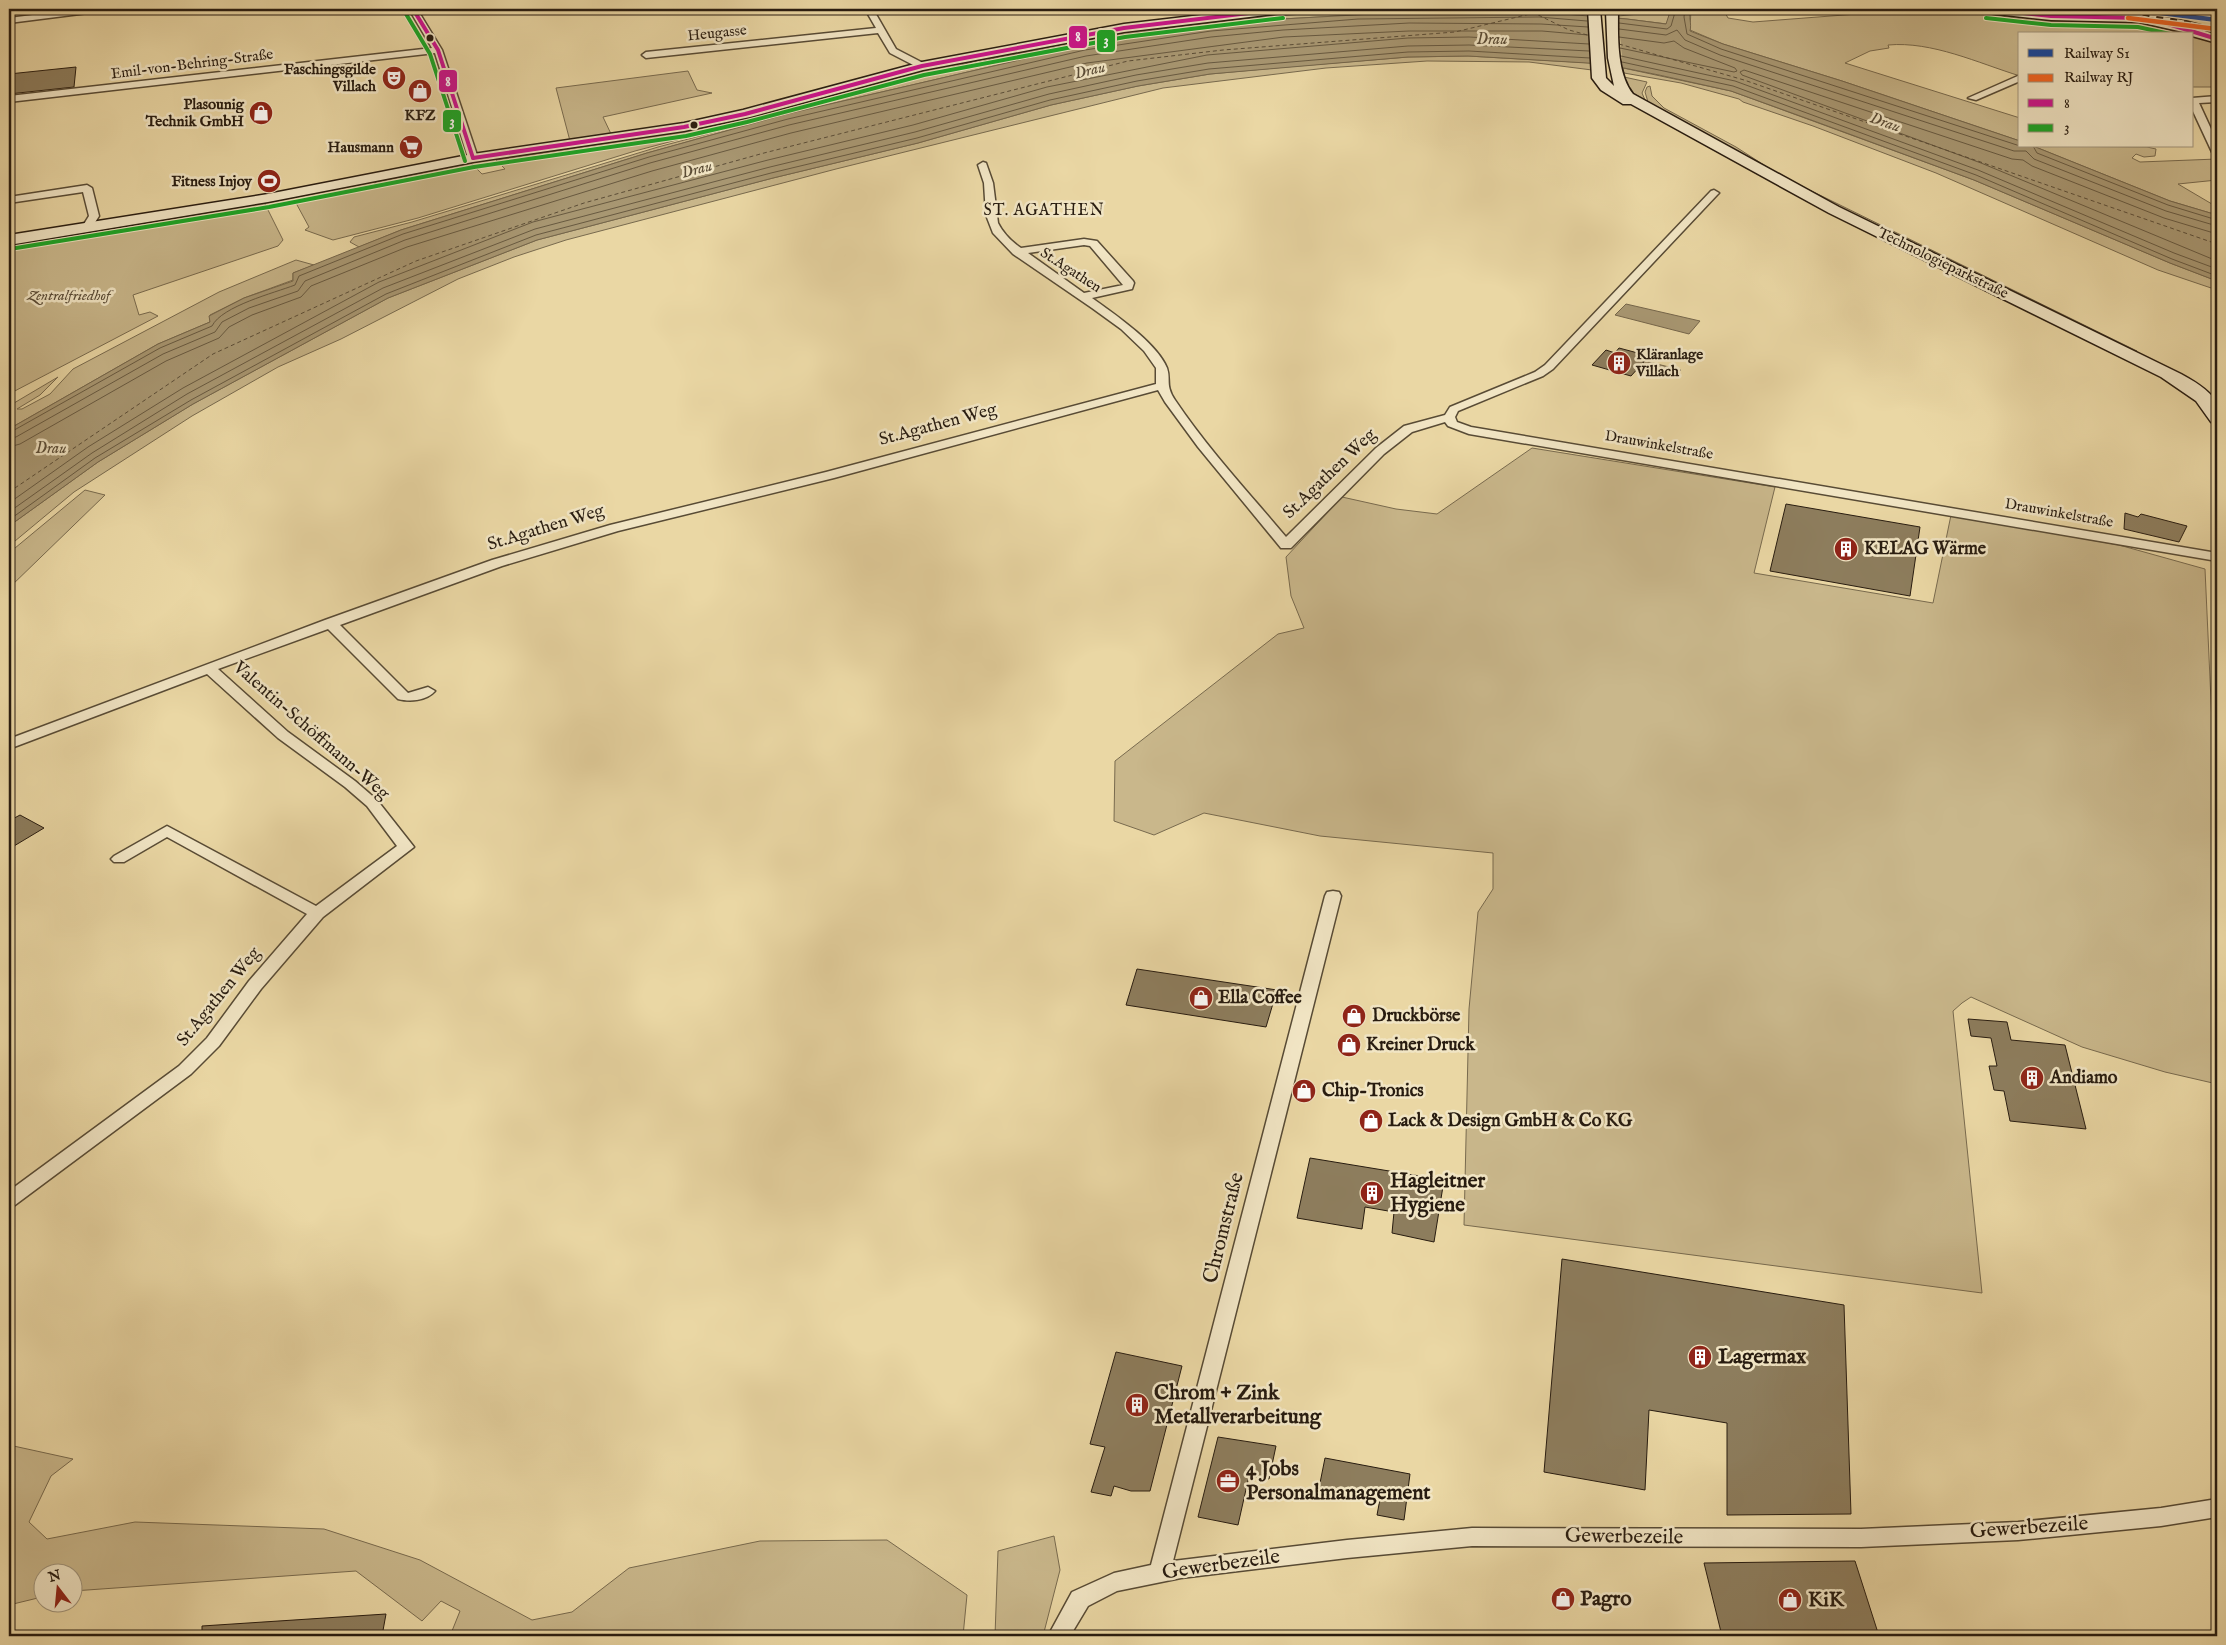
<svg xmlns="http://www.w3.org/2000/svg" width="2226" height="1645" font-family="'IM FELL English',serif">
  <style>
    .green { fill: #c9b78b; stroke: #786a4e }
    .water { fill: #a89772; stroke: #75664b }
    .pier { fill: #ead7a4 }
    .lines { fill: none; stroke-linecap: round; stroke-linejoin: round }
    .shore { stroke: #685a41; stroke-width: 1 }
    .ferry { stroke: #5b4d37; stroke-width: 1; stroke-dasharray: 4 3; stroke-linecap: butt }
    .building { fill: #8d7d5d; stroke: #281c10 }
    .street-casing { stroke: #584b35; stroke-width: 3 }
    .secondary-casing { stroke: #281c10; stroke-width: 3 }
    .street { fill: #f1e5c4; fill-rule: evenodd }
    .secondary { fill: #f1e5c4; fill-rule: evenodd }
    .rail-casing { stroke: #281c10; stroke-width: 4 }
    .rail { stroke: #f1e5c4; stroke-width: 2.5; stroke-dasharray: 7; stroke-linecap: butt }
    .bus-1-casing { stroke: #f1e5c4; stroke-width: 6 }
    .bus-2-casing { stroke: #f1e5c4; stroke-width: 6 }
    .bus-1 { stroke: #cc148c; stroke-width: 4 }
    .bus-2 { stroke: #1ba626; stroke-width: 4 }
    .rail-1-casing { stroke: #f1e5c4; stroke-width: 7 }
    .rail-2-casing { stroke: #f1e5c4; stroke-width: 7 }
    .rail-1 { stroke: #17489e; stroke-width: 4.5 }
    .rail-2 { stroke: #f26522; stroke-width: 4.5 }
    .bus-dot { fill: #281c10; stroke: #f1e5c4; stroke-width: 2 }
    .labels { text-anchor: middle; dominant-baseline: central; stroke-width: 5; stroke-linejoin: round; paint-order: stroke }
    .far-street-label { font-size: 15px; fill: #281c10; stroke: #f1e5c4 }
    .far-poi-label { font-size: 15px; font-weight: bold; fill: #281c10; stroke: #f1e5c4; text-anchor: end }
    .far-park-label { font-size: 15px; font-style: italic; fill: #584a35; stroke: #f1e5c4 }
    .far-water-label { font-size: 16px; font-style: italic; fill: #5b4d37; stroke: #f1e5c4 }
    .far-neighbourhood-label { font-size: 16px; letter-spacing: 1px; fill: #281c10; stroke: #f1e5c4 }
    .street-label { font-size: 18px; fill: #281c10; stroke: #f1e5c4 }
    .poi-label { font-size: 18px; font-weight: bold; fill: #281c10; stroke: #f1e5c4; text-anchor: start }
    .near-poi-label { font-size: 21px; font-weight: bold; fill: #281c10; stroke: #f1e5c4; text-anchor: start }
    .near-street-label { font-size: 21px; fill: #281c10; stroke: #f1e5c4 }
    .line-badge { stroke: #f1e5c4; stroke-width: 2 }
    .badge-label { font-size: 14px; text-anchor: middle; font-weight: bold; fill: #fff }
  </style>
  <rect width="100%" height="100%" fill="#ead7a4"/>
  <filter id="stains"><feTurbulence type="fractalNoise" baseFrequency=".004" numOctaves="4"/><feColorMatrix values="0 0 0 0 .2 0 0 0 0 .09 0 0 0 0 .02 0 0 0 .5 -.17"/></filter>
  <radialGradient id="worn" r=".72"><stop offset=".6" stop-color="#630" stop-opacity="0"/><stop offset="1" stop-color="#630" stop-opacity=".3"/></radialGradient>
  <g class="green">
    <path d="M1312,9H1395L1320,11L1236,18L1074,42L980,60L635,151L418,218L333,240L305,230L309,227L296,203L375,186V182L471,163L482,174L505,169L496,160L697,129L800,104L932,67L1142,28Z"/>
    <path d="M1654,9H1671L1667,24L1618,18V16L1639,14Z"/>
    <path d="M1691,9H1696V13L1717,14L1715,12L1718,9H1723L1728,18L1753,22L1857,14L1863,12L1876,13L1879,9H1951L2036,21L2141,22L2183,34H2020V76C1978,63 1932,41 1888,45L1889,48L1870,51L1845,63L2020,118V141L1842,81L1723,44L1690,30Z"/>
    <path d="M1408,10L1514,11L1535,14L1409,12L1282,19L1210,26L1084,45L787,114L647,153L401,230L359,247L350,242L354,237L412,222L658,147L999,57L1175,27L1242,19L1315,13Z"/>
    <path d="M2192,36L2217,43V87H2192Z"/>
    <path d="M1468,56L1592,63V70L1529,62L1427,61L1326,68L1163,88L836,169L566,240L514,257L458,279L341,339L278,367L192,416L74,492L9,546V526L98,462L193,404L388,298L537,240L773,178L918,143L1051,105L1138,86L1210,74L1286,67L1408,57Z"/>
    <path d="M1623,68L1731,91L1974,180L2170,263L2217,281V290L2158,270L1936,173L1813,126L1743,102L1739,99L1681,83L1624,73Z"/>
    <path d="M688,71L697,90L712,93L603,117L612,136L570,141L556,88Z"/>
    <path d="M1624,77L1647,82L1642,93L1645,100L1630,91Z"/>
    <path d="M1650,86L1652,96L1664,108L1736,147L1781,176L2137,351L2131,350L1848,214L1634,98L1632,94L1648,102L1645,92L1647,87Z"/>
    <path d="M2033,146L2147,147L2156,149L2155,156L2144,157L2136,154L2132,158L2140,162L2217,159V180L2178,184L2217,207V215L2170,201Z"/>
    <path d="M264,202L283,240L278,246L133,295L139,315L150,312L158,316L9,394V243Z"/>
    <path d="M296,260L314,265L293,273V280L244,298L210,315V322L158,344L9,429V406L58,377L40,395L17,409H22L50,394L73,369L219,292Z"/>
    <path d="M1532,448L1775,487L1754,573L1933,603L1951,515L2119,545L2205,569L2217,833V1084L2165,1072L2082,1047L1971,997L1962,1003L1953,1011L1982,1293L1464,1225L1469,1009L1478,912L1493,889V853L1320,836L1204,813L1154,835L1114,821L1115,761L1278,634L1304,628L1291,596L1286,557L1342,497L1396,509L1437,514Z"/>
    <path d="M85,490L105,495L9,588V553Z"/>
    <path d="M9,1445L73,1459L51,1476L29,1522L47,1539L135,1522L324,1529L420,1560L532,1620L572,1612L629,1568L760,1541L887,1540L967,1595L963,1636H450L460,1611L441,1601L422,1621L356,1571L73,1591L72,1572H42V1597L9,1605Z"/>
    <path d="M1054,1536L1060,1570L1043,1636H995L998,1551Z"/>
  </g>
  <g class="water">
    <path d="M1671,9H1691C1688,17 1692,23 1690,31L1723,44L1842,81L2020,141V146H2033L2170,201L2217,215V281L2170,263L1974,180L1814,121L1731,91L1659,75L1604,64L1468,56L1408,57L1210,74L1138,86L1051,105L918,143L773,178L537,240L388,298L193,404L98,462L9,526V429L158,344L210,322L209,316L244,298L293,281V273L401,230L647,153L787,114L1084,45L1210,26L1282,19L1409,12L1534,14L1538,12L1627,19L1666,24Z"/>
    <path d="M1626,304L1700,321L1689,334L1615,315Z"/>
    <path d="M1645,361L1681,370L1675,376L1639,367Z"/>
  </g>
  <path class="pier" d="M1588,13L1618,15L1623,70L1592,65Z"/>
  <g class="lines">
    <g class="shore">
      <path d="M1685,9L1684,17L1687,34L1721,49L2020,146"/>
      <path d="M1619,23L1667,29L1671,26L1676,9"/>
      <path d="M1619,29L1666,35L1677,30L1685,40L1720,55L2014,151H2026L2034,159L2166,211L2217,226"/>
      <path d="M1619,37L1664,43L1674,41L1684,48L1735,68L1737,71L1734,72L1620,48"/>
      <path d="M1621,56L1735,81L1978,170L2174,253L2217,269"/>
      <path d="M1622,62L1733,86L1976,175L2172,259L2217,276"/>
      <path d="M2033,146L2037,153L2168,205L2217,220"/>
      <path d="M2217,234L2164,218L2032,166L2023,160L2012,159L1744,70L1740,72L1742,75L1981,163L2217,261"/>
      <path d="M9,433L160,348L212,326C222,306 274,293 295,285L299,276L403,234L649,157L788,119L1085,50L1211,31L1358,19L1539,17L1587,21"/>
      <path d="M9,439L16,437L163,354L215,332L222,322L249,308L298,291L305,281L405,240L650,163L789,125L1086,56L1211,37L1283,30L1409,23L1541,24L1588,27"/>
      <path d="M9,447L20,444L166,361L219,338L229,327L252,315L301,297L311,286L407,247L652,171L791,133L1087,63L1284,37L1409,31H1542L1588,35"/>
      <path d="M9,503L88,447L183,388L379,282L533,222L768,160L913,125L1047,87L1207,55L1408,38L1469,37L1589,44"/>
      <path d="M9,512L92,453L187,394L383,288L535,229L770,167L915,132L1049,94L1136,75L1208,63L1408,46L1469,45L1589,51"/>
      <path d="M9,520L95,458L191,400L386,294L536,235L771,173L917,138L1050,100L1137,81L1209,69L1408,52L1469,51L1590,58"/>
    </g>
    <g class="ferry">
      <path d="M1619,44L1744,80L2217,244"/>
      <path d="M9,492L213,354L416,261L584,203L764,153L1128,61L1223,50L1455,32L1534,13L1569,30L1591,36"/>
    </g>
  </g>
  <g class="building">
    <path d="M76,67L74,87L9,94V74Z"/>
    <path d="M1619,348L1649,356L1631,376L1592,365L1606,350L1615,353Z"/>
    <path d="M1786,504L1920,527L1910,596L1770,571Z"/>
    <path d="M2125,513L2138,517L2141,514L2187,526L2179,542L2124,529Z"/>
    <path d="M20,815L44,828L9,849V821Z"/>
    <path d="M1137,969L1277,990L1266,1027L1126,1005Z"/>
    <path d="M1968,1019L2007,1022L2011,1040L2065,1045L2086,1129L2010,1121L2004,1091L1994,1090L1989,1066H1997L1991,1038L1971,1036Z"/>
    <path d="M1310,1158L1444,1180L1434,1242L1392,1233L1394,1212L1365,1207L1362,1229L1297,1218Z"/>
    <path d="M1562,1259L1844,1305L1851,1514L1727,1515V1423L1649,1410L1645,1490L1544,1472Z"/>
    <path d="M1116,1352L1182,1366L1150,1491H1131L1114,1486L1111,1496L1091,1492L1105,1447L1090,1444Z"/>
    <path d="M1218,1437L1276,1446L1269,1479L1249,1476L1238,1525L1198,1517Z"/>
    <path d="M1325,1458L1410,1474L1404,1520L1377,1515L1380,1499L1319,1488Z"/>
    <path d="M1855,1561L1879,1636H1722L1704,1563Z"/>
    <path d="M386,1614L382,1636H202V1626Z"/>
  </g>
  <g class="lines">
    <g class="street-casing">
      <g id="street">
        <path d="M80,9H100L96,12L9,23V18Z"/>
        <path d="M409,9H417L442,50L478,158L476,160H470L468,158L435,53L9,102V96L432,48Z"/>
        <path d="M865,9H873L896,49L925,64V68H919L890,53L878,33L646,58L642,55L646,52L876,28Z"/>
        <path d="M2020,75V81L1976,100L1968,98Z"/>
        <path d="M2217,96V102L2199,103L2217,142V155L2212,152L2192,109V98Z"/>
        <path d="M983,162L986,163L993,183L998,223C1003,233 1012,242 1021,248L1084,239L1097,241L1133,281L1134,283L1132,289L1092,298C1113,313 1157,343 1167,368C1171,380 1165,385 1175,400C1208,449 1249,493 1286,537L1376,448L1404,426L1445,415L1450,407L1535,372L1545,365L1711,191L1714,190L1719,193L1717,195L1553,369L1543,376L1458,411L1455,417L1457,422L1471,427L2217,553V561L1469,434L1448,426L1445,422L1412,432L1384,454L1291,548H1281L1198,447L1165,402L1158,390L834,478L618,531L502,566L340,625L408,693L428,687L435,691C426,701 410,702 398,699L328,629L218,669L288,732L355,781L377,800L414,847L323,917L261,989L219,1046L191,1074L15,1205L9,1207V1191L179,1066L207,1038L249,981L307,914L167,837L124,862H114L111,859L114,856L167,826L316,906L397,846L367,806L345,787L278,738L207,674L14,747L9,748V739L325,620L492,560L610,525L826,472L1156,384V368L1144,351L1121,329L1092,308L1013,254L993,233L986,215L984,183L978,165ZM1084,245L1090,246L1123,285L1084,293L1028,253Z"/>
        <path d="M87,185L92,188L99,216L94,224L95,227L90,230L86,229L84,224L89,216L83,192L9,203V197Z"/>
        <path d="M1333,891L1339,892L1341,896L1173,1561L1347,1540L1472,1528L1861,1529L2018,1522L2161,1508L2217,1499V1517L2161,1526L2018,1540L1861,1547L1472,1546L1347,1558L1181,1578L1117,1591L1088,1606L1070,1636H1048L1072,1592L1114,1573L1151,1565L1325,896L1327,892Z"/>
      </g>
    </g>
    <g class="secondary-casing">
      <g id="secondary">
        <path d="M1253,9H1288L1282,13L1124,32L923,70L750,117L684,131L473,162L268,202L9,245V235L268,194L473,154L684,123L743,110L922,62L1124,24Z"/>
        <path d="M1588,9H1600L1606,78L1614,86L1608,58L1606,12L1608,9H1618C1618,33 1616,73 1633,94L1839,207L2181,374C2192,380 2210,390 2216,402C2219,408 2217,417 2217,423L2211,422L2196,401L2161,377L1829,213L1631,104H1623L1601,90L1592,78Z"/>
        <path d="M1981,9L2139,14L2173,21L2217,35V43L2192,36V34L2139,22L2051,20L1987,13Z"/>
      </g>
    </g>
    <use href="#street" class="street"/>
    <use href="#secondary" class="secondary"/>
    <g class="rail-casing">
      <path id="rail" d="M2108,9L2186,22L2217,30"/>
    </g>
    <use href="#rail" class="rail"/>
    <g class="bus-1-casing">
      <g id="bus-1">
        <path d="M413,9L438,50L473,158"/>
        <path d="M1987,9L2051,16L2139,18L2168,24L2217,39"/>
        <path d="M473,158L684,127L745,114L922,66L1124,28L1282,9"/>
      </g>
    </g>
    <g class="bus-2-casing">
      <g id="bus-2">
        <path d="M406,14L430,54L465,161"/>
        <path d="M1986,18L2051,25L2138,27L2170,34"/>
        <path d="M10,249L269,207L474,167L686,136L747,122L924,75L1125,37L1283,18"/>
      </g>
    </g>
    <use href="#bus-1" class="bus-1"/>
    <use href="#bus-2" class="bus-2"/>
    <g class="rail-1-casing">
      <path id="rail-1" d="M2129,9L2217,20"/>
    </g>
    <g class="rail-2-casing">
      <path id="rail-2" d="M2128,18L2216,29"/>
    </g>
    <use href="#rail-1" class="rail-1"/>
    <use href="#rail-2" class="rail-2"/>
  </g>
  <defs>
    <g id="theatre-disc" transform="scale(1.25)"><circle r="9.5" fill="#8f2418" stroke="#f1e5c4"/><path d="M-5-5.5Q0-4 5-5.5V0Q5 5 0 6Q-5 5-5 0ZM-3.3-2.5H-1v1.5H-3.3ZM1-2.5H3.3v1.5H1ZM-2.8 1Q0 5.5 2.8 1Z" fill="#fff"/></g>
    <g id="shop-disc" transform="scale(1.25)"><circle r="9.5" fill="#8f2418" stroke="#f1e5c4"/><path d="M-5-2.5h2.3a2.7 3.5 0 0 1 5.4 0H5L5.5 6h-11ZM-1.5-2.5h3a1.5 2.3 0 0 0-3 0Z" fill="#fff"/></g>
    <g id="supermarket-disc" transform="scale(1.25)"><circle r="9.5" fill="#8f2418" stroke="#f1e5c4"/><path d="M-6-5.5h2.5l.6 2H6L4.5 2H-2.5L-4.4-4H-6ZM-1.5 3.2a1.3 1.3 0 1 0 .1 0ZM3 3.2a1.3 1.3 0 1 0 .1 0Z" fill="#fff"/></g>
    <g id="stadium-disc" transform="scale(1.25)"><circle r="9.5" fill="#8f2418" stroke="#f1e5c4"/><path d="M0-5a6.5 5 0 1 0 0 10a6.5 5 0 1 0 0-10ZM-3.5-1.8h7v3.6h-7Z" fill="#fff"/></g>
    <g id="building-disc" transform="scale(1.25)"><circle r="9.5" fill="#8f2418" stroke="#f1e5c4"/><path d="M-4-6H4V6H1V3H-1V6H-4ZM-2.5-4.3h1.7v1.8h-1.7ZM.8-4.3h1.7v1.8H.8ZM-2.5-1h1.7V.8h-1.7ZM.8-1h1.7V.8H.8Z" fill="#fff"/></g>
    <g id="office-disc" transform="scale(1.25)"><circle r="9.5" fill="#8f2418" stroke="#f1e5c4"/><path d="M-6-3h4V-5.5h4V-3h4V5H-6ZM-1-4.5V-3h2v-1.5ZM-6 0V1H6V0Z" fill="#fff"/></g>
  </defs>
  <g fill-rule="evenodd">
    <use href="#theatre-disc" x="394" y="78"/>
    <use href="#shop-disc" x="420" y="91"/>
    <use href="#shop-disc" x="261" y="113"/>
    <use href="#supermarket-disc" x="411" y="147"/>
    <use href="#stadium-disc" x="269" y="181"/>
    <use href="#building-disc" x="1619" y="363"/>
    <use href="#building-disc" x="1846" y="549"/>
    <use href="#shop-disc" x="1201" y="998"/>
    <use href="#shop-disc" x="1354" y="1016"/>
    <use href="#shop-disc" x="1349" y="1045"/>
    <use href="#building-disc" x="2032" y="1078"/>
    <use href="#shop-disc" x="1304" y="1091"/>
    <use href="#shop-disc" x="1371" y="1121"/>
    <use href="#building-disc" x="1372" y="1193"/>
    <use href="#building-disc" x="1700" y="1357"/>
    <use href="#building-disc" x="1137" y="1405"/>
    <use href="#office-disc" x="1228" y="1481"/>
    <use href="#shop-disc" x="1563" y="1599"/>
    <use href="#shop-disc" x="1790" y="1600"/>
  </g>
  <g class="bus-dot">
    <circle cx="430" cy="38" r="4.5"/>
    <circle cx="694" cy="125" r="4.5"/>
  </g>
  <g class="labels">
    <g class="far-street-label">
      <text transform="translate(717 33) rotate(-6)">Heugasse</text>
      <text transform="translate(192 64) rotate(-7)">Emil-von-Behring-Straße</text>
      <text transform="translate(1943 263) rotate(26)">Technologieparkstraße</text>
      <text transform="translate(1071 270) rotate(33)">St.Agathen</text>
      <text transform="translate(1659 445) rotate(10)">Drauwinkelstraße</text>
      <text transform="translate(2059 513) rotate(10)">Drauwinkelstraße</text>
    </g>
    <g class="far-poi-label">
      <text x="376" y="69">Faschingsgilde<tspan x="376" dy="17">Villach</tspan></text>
      <text x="244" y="104">Plasounig<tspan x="244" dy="17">Technik GmbH</tspan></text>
      <text x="420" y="115" text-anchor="middle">KFZ</text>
      <text x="394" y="147">Hausmann</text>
      <text x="252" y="181">Fitness Injoy</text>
      <text x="1636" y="354" text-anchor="start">Kläranlage<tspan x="1636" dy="17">Villach</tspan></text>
    </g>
    <g class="far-park-label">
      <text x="69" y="295">Zentralfriedhof</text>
    </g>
    <g class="far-water-label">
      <text x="1492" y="40">Drau</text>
      <text transform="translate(1090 71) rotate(-14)">Drau</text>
      <text transform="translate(1885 123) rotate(19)">Drau</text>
      <text transform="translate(697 170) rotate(-15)">Drau</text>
      <text x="51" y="449">Drau</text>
    </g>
    <g class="far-neighbourhood-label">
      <text x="1044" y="211">ST. AGATHEN</text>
    </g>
    <g class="street-label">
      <text transform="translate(938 425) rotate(-15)">St.Agathen Weg</text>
      <text transform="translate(1330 474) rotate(-44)">St.Agathen Weg</text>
      <text transform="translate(546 528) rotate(-17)">St.Agathen Weg</text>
      <text transform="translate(311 731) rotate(41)">Valentin-Schöffmann-Weg</text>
      <text transform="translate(219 997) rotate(-51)">St.Agathen Weg</text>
    </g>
    <g class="poi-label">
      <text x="1864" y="549">KELAG Wärme</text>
      <text x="1218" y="998">Ella Coffee</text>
      <text x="1372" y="1016">Druckbörse</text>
      <text x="1366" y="1045">Kreiner Druck</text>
      <text x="2050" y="1078">Andiamo</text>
      <text x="1322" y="1091">Chip-Tronics</text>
      <text x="1388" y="1121">Lack &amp; Design GmbH &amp; Co KG</text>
    </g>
    <g class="near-poi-label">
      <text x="1390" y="1181">Hagleitner<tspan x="1390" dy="24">Hygiene</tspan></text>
      <text x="1718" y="1357">Lagermax</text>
      <text x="1154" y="1393">Chrom + Zink<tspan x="1154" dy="24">Metallverarbeitung</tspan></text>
      <text x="1246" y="1469">4 Jobs<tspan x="1246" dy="24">Personalmanagement</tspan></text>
      <text x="1580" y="1599">Pagro</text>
      <text x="1808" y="1600">KiK</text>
    </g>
    <g class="near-street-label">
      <text transform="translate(1224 1228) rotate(-76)">Chromstraße</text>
      <text transform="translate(2029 1528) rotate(-4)">Gewerbezeile</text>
      <text transform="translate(1624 1537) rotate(1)">Gewerbezeile</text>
      <text transform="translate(1221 1565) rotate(-8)">Gewerbezeile</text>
    </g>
  </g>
  <g class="line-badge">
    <rect x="1068" y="25" width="20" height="24" rx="5" fill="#cc148c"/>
    <rect x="1096" y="29" width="20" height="24" rx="5" fill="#1ba626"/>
    <rect x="438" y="69" width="20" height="24" rx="5" fill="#cc148c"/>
    <rect x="442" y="109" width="20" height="24" rx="5" fill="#1ba626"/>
  </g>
  <g class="badge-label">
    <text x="1078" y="41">8</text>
    <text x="1106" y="45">3</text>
    <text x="448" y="86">8</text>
    <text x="452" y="126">3</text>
  </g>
  <rect width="2226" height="1645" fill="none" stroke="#ead7a4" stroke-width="30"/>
  <rect x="10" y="10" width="2206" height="1625" fill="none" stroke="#281c10" stroke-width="2.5"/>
  <rect x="15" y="15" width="2196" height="1615" fill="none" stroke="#281c10"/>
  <rect x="2018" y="32" width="175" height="115" fill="#f1e5c4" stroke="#a1957c"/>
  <rect x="2028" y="49" width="25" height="8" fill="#17489e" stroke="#a1957c"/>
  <text x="2064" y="58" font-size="15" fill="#281c10">Railway S1</text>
  <rect x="2028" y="74" width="25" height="8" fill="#f26522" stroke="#a1957c"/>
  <text x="2064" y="82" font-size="15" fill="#281c10">Railway RJ</text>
  <rect x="2028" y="99" width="25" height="8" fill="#cc148c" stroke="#a1957c"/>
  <text x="2064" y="108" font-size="15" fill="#281c10">8</text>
  <rect x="2028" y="124" width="25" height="8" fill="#1ba626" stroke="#a1957c"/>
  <text x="2064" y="132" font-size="15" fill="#281c10">3</text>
  <g transform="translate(58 1588) rotate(344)"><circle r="24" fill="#f1e5c4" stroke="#a1957c"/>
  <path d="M0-4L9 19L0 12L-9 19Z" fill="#8f2418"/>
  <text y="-8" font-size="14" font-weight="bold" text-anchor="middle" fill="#281c10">N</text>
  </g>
  <rect width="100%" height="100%" filter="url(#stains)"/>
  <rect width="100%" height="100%" fill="url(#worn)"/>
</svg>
